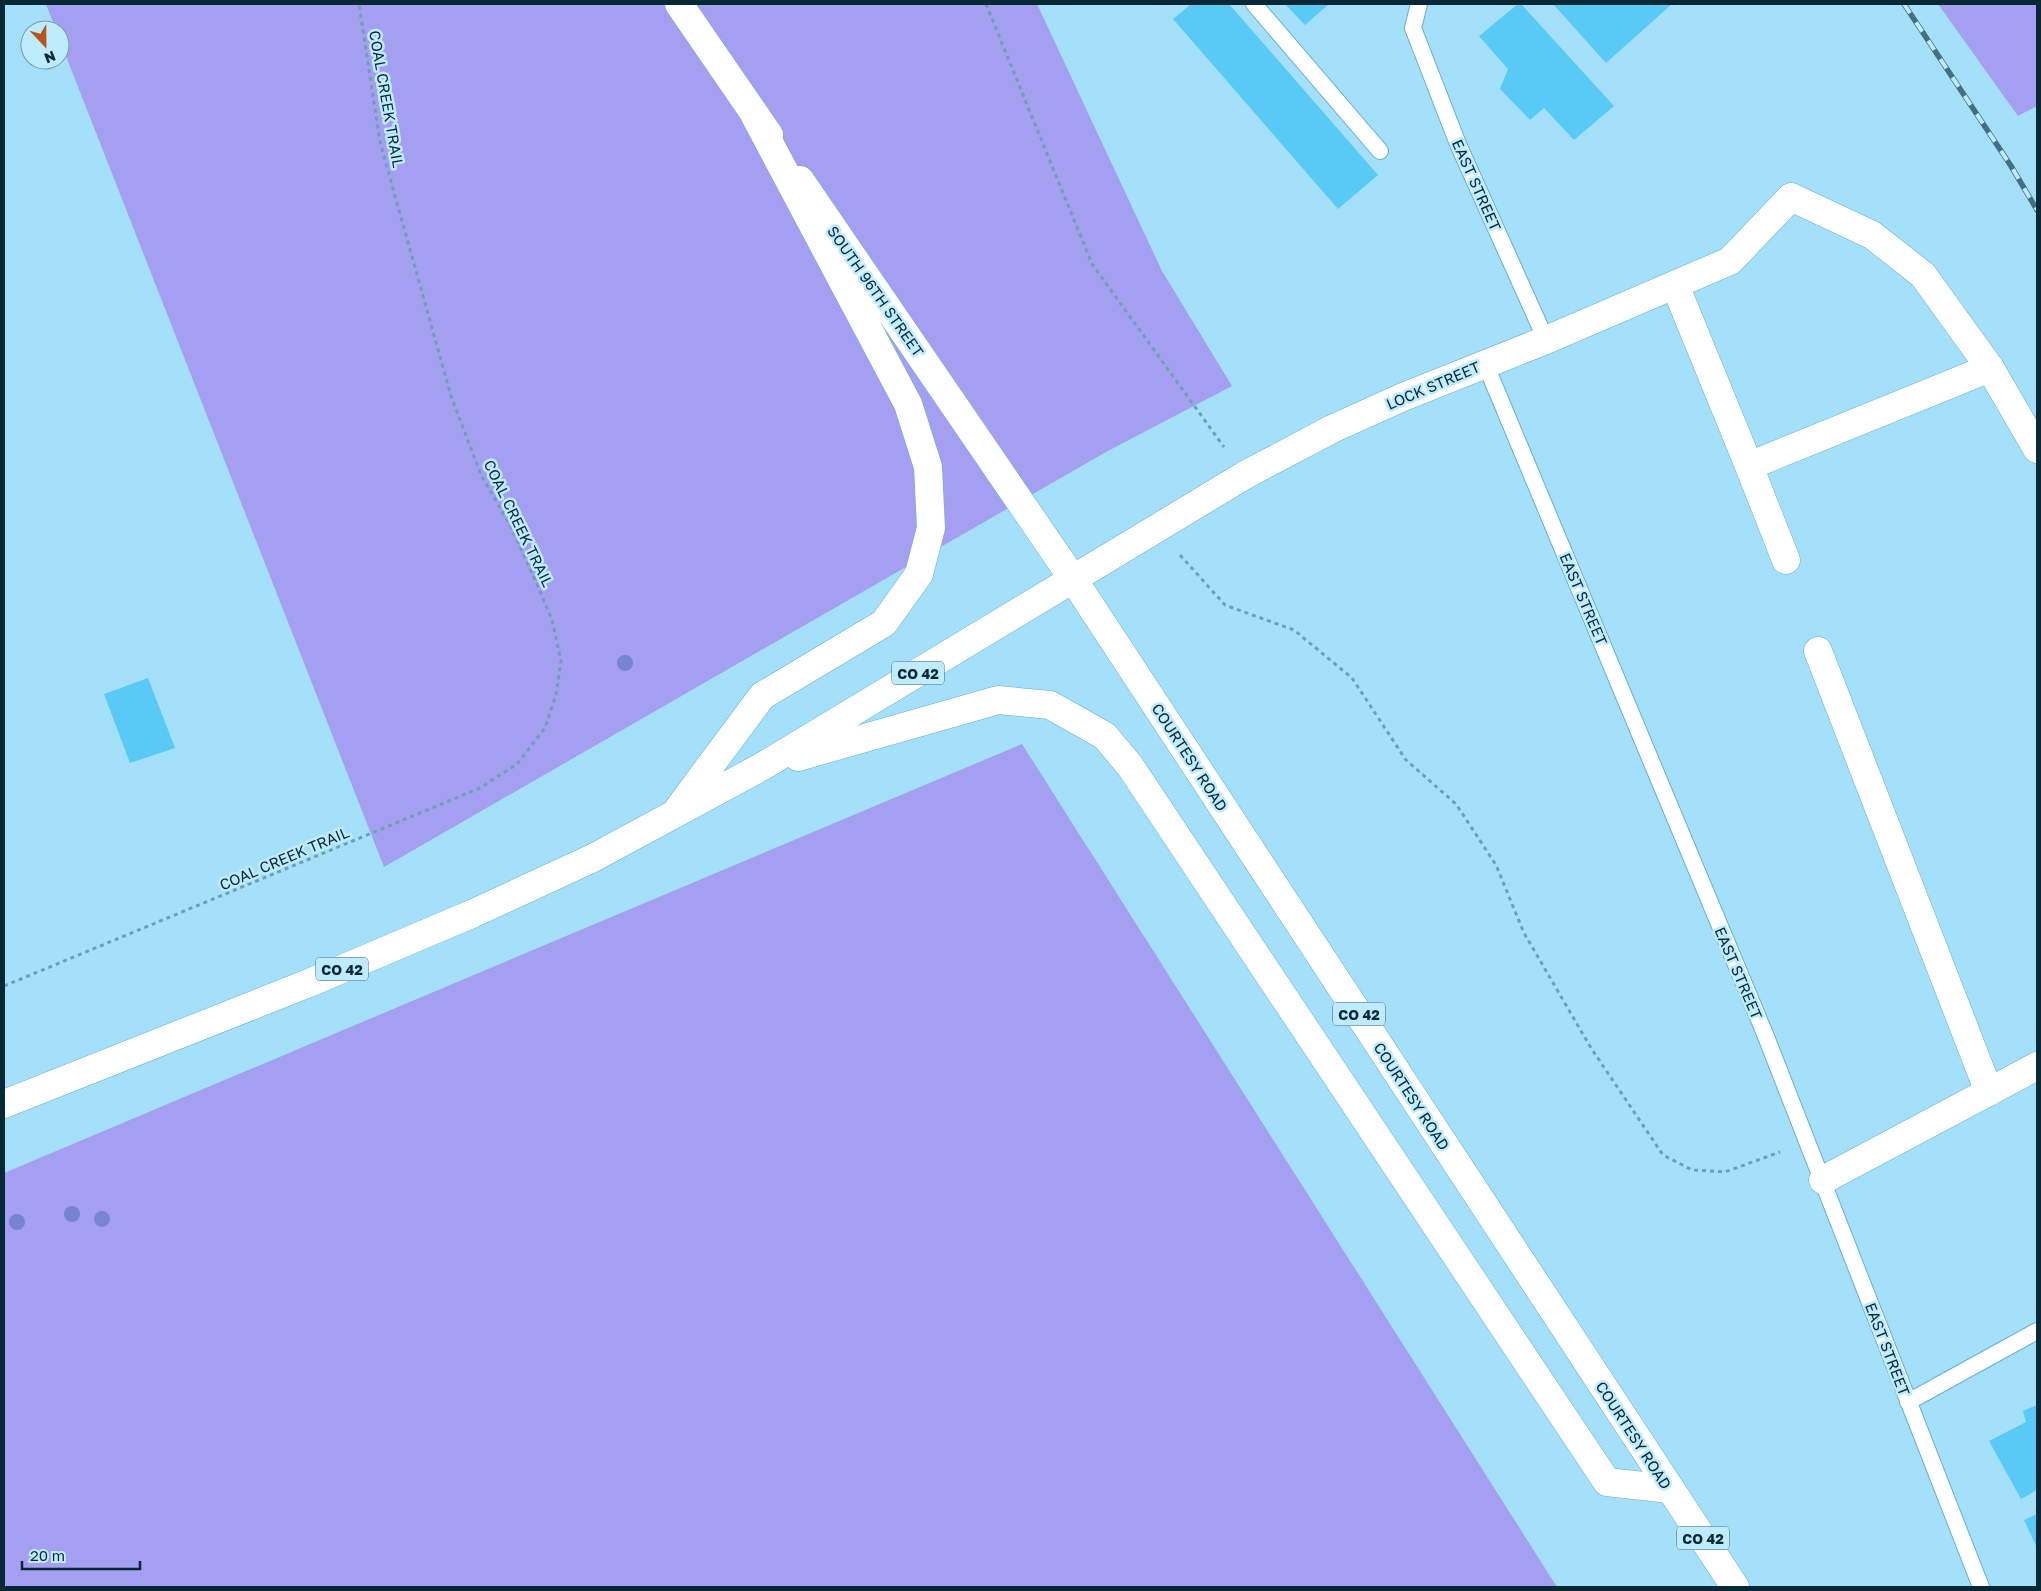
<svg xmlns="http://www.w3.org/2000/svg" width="2041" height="1591" font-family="'Golos Text',sans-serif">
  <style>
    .green { fill: #a59ff1 }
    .building { fill: #59c9f5 }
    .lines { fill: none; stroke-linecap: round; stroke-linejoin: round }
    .lane-casing { stroke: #65afce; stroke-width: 18 }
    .street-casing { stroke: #65afce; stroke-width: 29 }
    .secondary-casing { stroke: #65afce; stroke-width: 29 }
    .primary-casing { stroke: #65afce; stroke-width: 29 }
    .path { stroke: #6ea0b5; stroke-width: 3; stroke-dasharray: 4 4; stroke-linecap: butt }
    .lane { stroke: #fff; stroke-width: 16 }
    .street { stroke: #fff; stroke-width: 28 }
    .secondary { stroke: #fff; stroke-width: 28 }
    .primary { stroke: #fff; stroke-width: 28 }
    .rail-casing { stroke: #446f80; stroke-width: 5.5 }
    .rail { stroke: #bfebfe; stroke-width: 4; stroke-dasharray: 11; stroke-linecap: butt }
    .tree { fill: #7784d0 }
    .labels { text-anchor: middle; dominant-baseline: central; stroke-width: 5; stroke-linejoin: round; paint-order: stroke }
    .shield { fill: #bfebfe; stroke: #3e6271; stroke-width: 1 }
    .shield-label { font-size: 14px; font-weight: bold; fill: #072834 }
    .street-label { font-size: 15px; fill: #072834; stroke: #bfebfe }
  </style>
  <rect width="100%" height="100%" fill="#a5e0fa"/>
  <g class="green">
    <path d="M46,4H1037L1162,271L1232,386L1106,452L384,867L60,41V30H56Z"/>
    <path d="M1938,4H2037V106L2018,116Z"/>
    <path d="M1022,744L1557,1587H4V1173Z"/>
  </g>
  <g class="building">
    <path d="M1191,4H1229L1378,175L1338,209L1173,19Z"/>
    <path d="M1285,4H1329L1305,25Z"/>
    <path d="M1518,4H1521L1614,106L1574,140L1544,108L1530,120L1500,89L1508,69L1479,36Z"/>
    <path d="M1553,4H1672L1606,63Z"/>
    <path d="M148,678L175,748L130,763L104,694Z"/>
    <path d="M2037,1405V1490L2021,1499L1989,1441L2026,1422L2023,1411Z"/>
    <path d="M2037,1514V1548L2024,1520Z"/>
  </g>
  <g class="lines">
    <g class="lane-casing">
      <g id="lane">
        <path d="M1254,4L1380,151"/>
        <path d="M1419,4L1413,28L1458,144L1546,340"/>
        <path d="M1485,363L1765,1034L1981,1587"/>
        <path d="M1908,1402L2037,1331"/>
      </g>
    </g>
    <g class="street-casing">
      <g id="street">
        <path d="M1675,285L1749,466L1990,368"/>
        <path d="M1749,466L1786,560"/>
        <path d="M1073,579L1245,475L1332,429L1403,397L1546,340L1730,261L1791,197L1872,235L1923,275L1990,368L2037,449"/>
        <path d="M1818,651L1989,1092"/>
        <path d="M1823,1180L2037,1066"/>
      </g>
    </g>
    <g class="secondary-casing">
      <g id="secondary">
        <path d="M679,4L769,135"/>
        <path d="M800,180L1073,579"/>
      </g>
    </g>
    <g class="primary-casing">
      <g id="primary">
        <path d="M798,757L998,700L1050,705L1105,736L1130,766L1607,1482L1670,1489"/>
        <path d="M678,809L762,696L884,623L919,574L931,528L928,467L908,404L755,116"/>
        <path d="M4,1104L309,983L474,913L593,858L763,766L1073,579L1735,1587"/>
      </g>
    </g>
    <g class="path">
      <path d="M986,4L1092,264L1224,447"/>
      <path d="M1180,555L1225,605L1294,630L1352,678L1406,760L1456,804L1496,865L1524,933L1591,1048L1663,1155L1692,1170L1725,1172L1780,1152"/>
      <path d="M4,986L480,788L517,764L545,728L556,695L561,661L552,620L536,582L511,527L481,475L451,396L380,142L359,4"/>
    </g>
    <use href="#lane" class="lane"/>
    <use href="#street" class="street"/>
    <use href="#secondary" class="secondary"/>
    <use href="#primary" class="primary"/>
    <g class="rail-casing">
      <path id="rail" d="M1904,4L2011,166L2037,210"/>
    </g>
    <use href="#rail" class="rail"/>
  </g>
  <g class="tree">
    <circle cx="625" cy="663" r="8"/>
    <circle cx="72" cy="1214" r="8"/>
    <circle cx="102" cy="1219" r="8"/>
    <circle cx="17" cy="1222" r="8"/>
  </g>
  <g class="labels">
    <g class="shield">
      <rect x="892" y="661.5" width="52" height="23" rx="4"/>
      <rect x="316" y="957.5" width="52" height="23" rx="4"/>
      <rect x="1333" y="1002.5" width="52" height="23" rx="4"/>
      <rect x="1677" y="1526.5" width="52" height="23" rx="4"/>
    </g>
    <g class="shield-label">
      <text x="918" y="673">CO 42</text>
      <text x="342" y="969">CO 42</text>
      <text x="1359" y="1014">CO 42</text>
      <text x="1703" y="1538">CO 42</text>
    </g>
    <g class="street-label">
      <text transform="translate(387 99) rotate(80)">COAL CREEK TRAIL</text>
      <text transform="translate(1477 185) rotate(66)">EAST STREET</text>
      <text transform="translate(876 291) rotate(55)">SOUTH 96TH STREET</text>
      <text transform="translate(1433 385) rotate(-23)">LOCK STREET</text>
      <text transform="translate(519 523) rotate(64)">COAL CREEK TRAIL</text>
      <text transform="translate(1584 599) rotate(67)">EAST STREET</text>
      <text transform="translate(1190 757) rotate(57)">COURTESY ROAD</text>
      <text transform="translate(284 858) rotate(-23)">COAL CREEK TRAIL</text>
      <text transform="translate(1739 973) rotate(67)">EAST STREET</text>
      <text transform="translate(1412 1096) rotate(57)">COURTESY ROAD</text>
      <text transform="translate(1888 1349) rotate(69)">EAST STREET</text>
      <text transform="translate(1634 1435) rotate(57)">COURTESY ROAD</text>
    </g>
  </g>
  <rect width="2041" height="1591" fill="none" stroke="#072834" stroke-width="10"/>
  <g transform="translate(45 45) rotate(158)"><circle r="24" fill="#bfebfe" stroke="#759dad"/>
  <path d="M0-4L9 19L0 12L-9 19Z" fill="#b7551a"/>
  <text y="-8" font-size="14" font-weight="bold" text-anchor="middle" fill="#072834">N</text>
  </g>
  <path d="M22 1561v8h118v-8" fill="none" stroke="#072834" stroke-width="2.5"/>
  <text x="30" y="1561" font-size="15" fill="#072834" stroke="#bfebfe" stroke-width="4" paint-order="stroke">20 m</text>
</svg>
